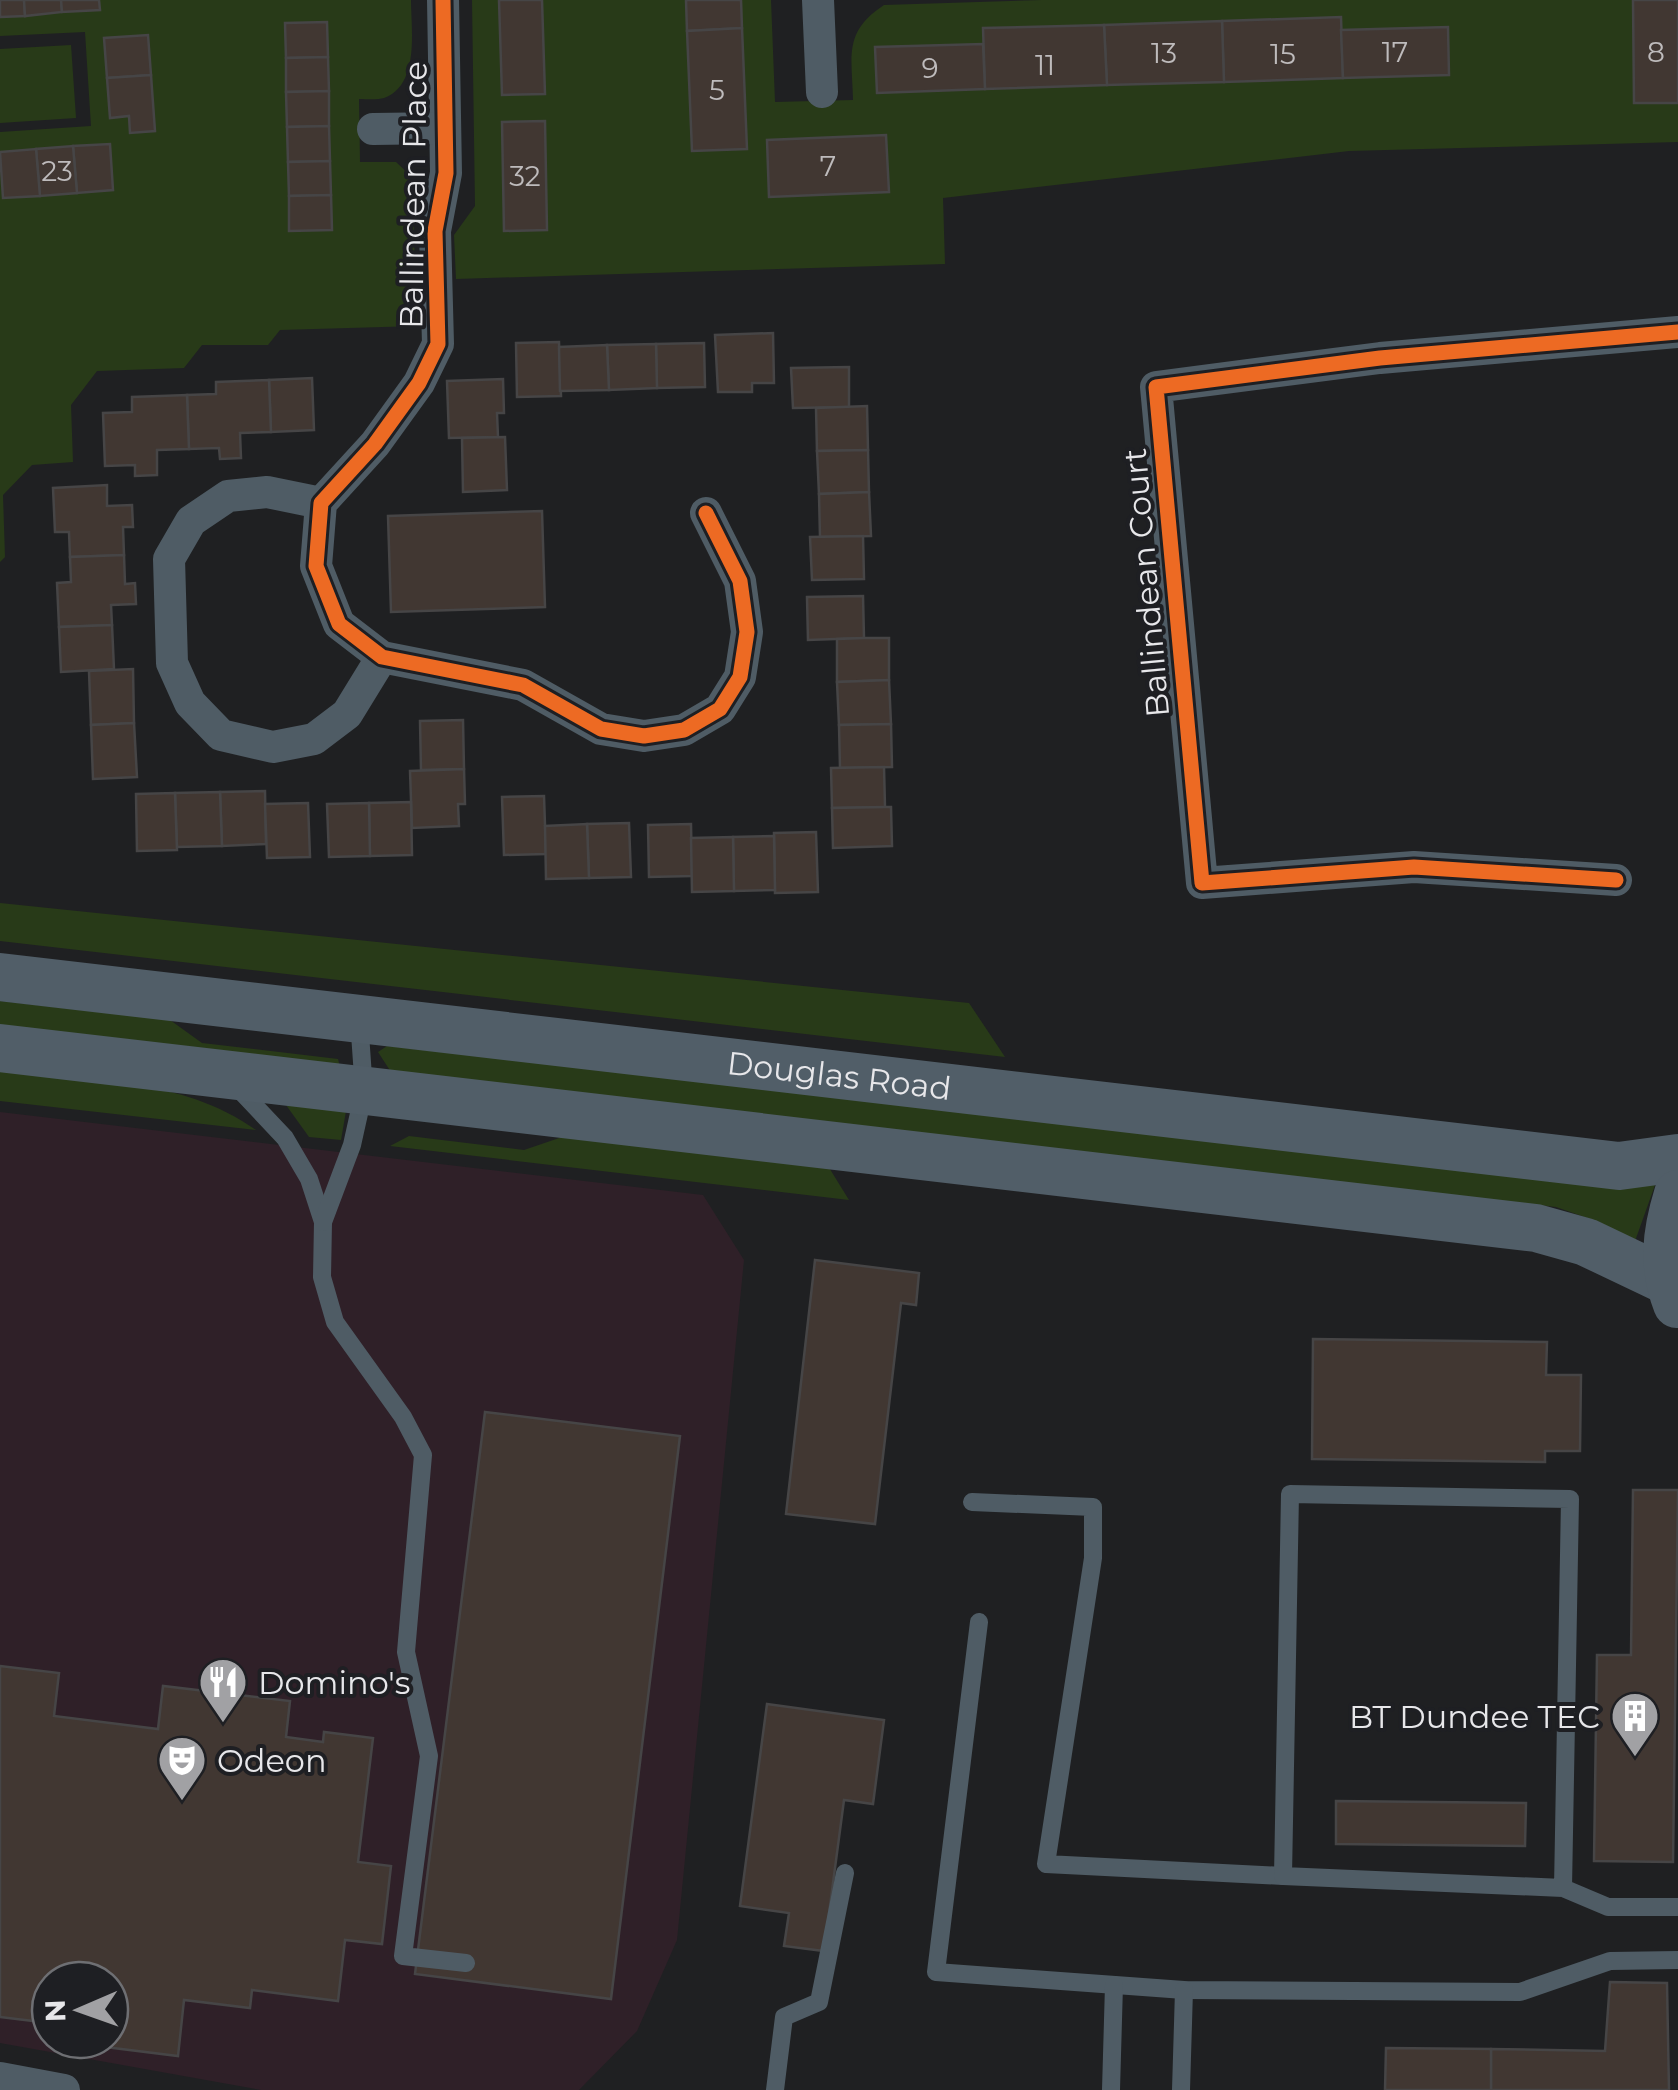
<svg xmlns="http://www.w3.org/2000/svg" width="1678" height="2090" font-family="Montserrat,sans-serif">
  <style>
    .commercial { fill: #2f2028; fill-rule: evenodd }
    .green { fill: #283a18 }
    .building { fill: #413732; stroke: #464546; stroke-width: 2.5 }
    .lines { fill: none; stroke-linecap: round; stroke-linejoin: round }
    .service { stroke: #4f5c65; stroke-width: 18 }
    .minor { stroke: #4f5c65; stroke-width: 32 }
    .secondary { stroke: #515e68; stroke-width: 48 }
    .cycleway-casing { stroke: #1e1f23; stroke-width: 21 }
    .cycleway { stroke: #ed6a23; stroke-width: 15 }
    .labels { text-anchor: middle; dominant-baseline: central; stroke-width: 8; stroke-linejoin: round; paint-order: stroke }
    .number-label { font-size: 28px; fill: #bebbbc }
    .street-label { font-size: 32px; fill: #e7e7ea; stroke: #1e1f23 }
    .poi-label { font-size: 32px; fill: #e7e7ea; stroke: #1e1f23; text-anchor: start }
  </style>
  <rect width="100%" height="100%" fill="#1f2022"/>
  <path class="commercial" d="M0,1112L703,1195L744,1260L677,1940L637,2031L579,2090H261L0,2043ZM50,1980H110V2040H50Z"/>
  <g class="green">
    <path d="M0,0H411C411,29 420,85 384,98C378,100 366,99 359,99L360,162H396L412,177L417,326L280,330L268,345H202L184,368L97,371L71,405L73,462L32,465L3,495L5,557L0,562V132L91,126L85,32L0,36Z"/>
    <path d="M472,0H771L775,102L853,100C852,56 843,32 884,5L1042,0H1678V142L1349,151L943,198L945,264L456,279L454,235L475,206Z"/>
    <path d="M71,45L76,118L0,123V49Z"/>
    <path d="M0,903L969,1003L1005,1057L0,941Z"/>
    <path d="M0,1001L170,1020L202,1043L338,1059L340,1067L0,1027Z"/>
    <path d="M387,1046L1655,1185L1634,1244L1599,1222L1556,1207L391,1072L378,1052Z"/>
    <path d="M0,1071C88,1081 182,1077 256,1130L0,1101Z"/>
    <path d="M286,1105L346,1111L341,1140L309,1137Z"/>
    <path d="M409,1136L524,1150L565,1136L828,1166L849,1200L390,1146Z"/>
  </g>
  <g class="building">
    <path d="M0,0H24L25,16L0,17Z"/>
    <path d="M24,0H61L62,12L25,16Z"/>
    <path d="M61,0H99L100,10L62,12Z"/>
    <path d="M499,0H542L545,94L502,95Z"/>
    <path d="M686,0H741L742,28L687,31Z"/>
    <path d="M1633,0H1678V103H1634Z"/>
    <path d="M1341,17L1343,78L1224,82L1222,21Z"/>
    <path d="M1222,21L1224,82L1107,85L1104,25Z"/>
    <path d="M327,22L328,57L286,58L285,23Z"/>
    <path d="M1104,25L1107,85L985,89L983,28Z"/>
    <path d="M1448,27L1449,75L1343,78L1341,30Z"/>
    <path d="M742,28L747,149L692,151L687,31Z"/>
    <path d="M148,35L151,75L107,78L104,38Z"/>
    <path d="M983,44L985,89L877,93L875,47Z"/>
    <path d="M328,57L329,91L286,92V58Z"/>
    <path d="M151,75L155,131L130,133L129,116L110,118L107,78Z"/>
    <path d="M329,91V126L287,127L286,92Z"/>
    <path d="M545,121L547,230L504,231L502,122Z"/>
    <path d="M329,126L330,161L288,162L287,127Z"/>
    <path d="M886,135L889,192L769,197L767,140Z"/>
    <path d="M110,144L113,190L77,193L73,146Z"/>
    <path d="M73,146L77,193L40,196L36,149Z"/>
    <path d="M36,149L40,196L3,198L0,152Z"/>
    <path d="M330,161L331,195L289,196L288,162Z"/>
    <path d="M331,195L332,230L289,231V196Z"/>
    <path d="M773,333L774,383H752V392H718L715,335Z"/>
    <path d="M559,342L561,396L517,397L516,343Z"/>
    <path d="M704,343L705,387L657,388L656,344Z"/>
    <path d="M656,344L657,388L609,390L607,345Z"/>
    <path d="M607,345L609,390L560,391L559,347Z"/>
    <path d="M849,367V407L793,408L791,368Z"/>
    <path d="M312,378L314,430L271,432L269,380Z"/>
    <path d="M503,379L504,413H497L498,437L449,438L447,381Z"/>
    <path d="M269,380L271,432L240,433L241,458L220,459L219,448L189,449L187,395L216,394V382Z"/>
    <path d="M187,395L189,449L157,450V475L135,476V465L105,466L103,413L132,412V397Z"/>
    <path d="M867,406L868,450L817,451L816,408Z"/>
    <path d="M505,437L507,490L463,492L462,438Z"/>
    <path d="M868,450L869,492L819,494L817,451Z"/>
    <path d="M107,485V506L132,505L133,527H123L124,555L70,557L69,532H55L53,488Z"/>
    <path d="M869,492L871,536L820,537L819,494Z"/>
    <path d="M542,511L545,607L391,612L388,516Z"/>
    <path d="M863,536L864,579L812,580L810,537Z"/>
    <path d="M124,555L125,584L135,583L136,604L111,605L112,625L59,627L57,583L71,582L70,557Z"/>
    <path d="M863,596L864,638L808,640L807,597Z"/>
    <path d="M112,625L114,669L61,672L59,627Z"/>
    <path d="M864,638H889V680L837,682V639Z"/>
    <path d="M133,669L134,723L91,725L89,671Z"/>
    <path d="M889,680L891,724L839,725L837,682Z"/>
    <path d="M463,720L464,769L421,770L420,721Z"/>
    <path d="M134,723L137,777L93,779L91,725Z"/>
    <path d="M891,724L892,767L840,768L839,725Z"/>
    <path d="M884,767L885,807L832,808L831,768Z"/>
    <path d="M464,769L465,804H458L459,826L412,828L410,771Z"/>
    <path d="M265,791L266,844L222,846L220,792Z"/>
    <path d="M220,792L222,846L177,847L175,793Z"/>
    <path d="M175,793L177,850L137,851L136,794Z"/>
    <path d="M544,796L546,854L504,855L502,797Z"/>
    <path d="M411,802L412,855L370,856L369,803Z"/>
    <path d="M308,803L310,857L267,858L265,804Z"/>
    <path d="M369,803L370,856L329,857L327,804Z"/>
    <path d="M885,807H891L892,846L833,848L832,808Z"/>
    <path d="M629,823L631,877L589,878L587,824Z"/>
    <path d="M587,824L589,878L546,879L545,826Z"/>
    <path d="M691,824L692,876L649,877L648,825Z"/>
    <path d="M816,832L818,892L775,893L774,833Z"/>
    <path d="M774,836L775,890L734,891L733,837Z"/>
    <path d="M733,837L734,891L692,892L691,838Z"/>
    <path d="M815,1260L919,1273L916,1305L901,1303L875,1524L786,1514Z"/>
    <path d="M1313,1339L1547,1342L1546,1375H1581L1580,1451H1545V1462L1312,1459Z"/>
    <path d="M485,1412L680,1436L611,1999L415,1974Z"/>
    <path d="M1633,1490H1678L1673,1862L1594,1861L1597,1655H1631Z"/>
    <path d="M0,1666L59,1673L54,1716L158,1729L163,1686L290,1701L286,1737L323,1742L324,1732L373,1738L358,1862L391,1866L382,1944L345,1940L338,2001L252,1990L250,2008L184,2000L178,2056L57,2041L110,2040V1980H50V2023L0,2017Z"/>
    <path d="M767,1704L884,1720L873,1804L844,1800L824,1951L784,1946L789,1913L740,1906Z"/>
    <path d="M1336,1801L1526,1803L1525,1846L1336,1844Z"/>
    <path d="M1610,1982L1667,1983L1669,2090H1491V2049L1605,2051Z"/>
    <path d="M1386,2048L1491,2049V2090H1385Z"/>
  </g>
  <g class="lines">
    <g class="service">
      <path d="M237,1087L285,1138L309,1179L323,1222L322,1277L335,1322L403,1417L423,1455L406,1652L429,1756L403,1956L466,1963"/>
      <path d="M323,1222L352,1145L364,1091L359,1019"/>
      <path d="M972,1502L1093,1507V1558L1046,1864L1283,1876"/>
      <path d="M979,1622L936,1972L1184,1990L1520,1992L1610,1961L1678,1960"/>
      <path d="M1563,1888L1570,1499L1290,1494L1283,1876L1563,1888L1608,1907H1678"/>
      <path d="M775,2090L784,2017L819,2002L845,1873"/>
      <path d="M1111,2090L1114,1985"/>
      <path d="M1181,2090L1184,1990"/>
    </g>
    <g class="minor">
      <path d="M443,0L446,173L435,231L438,344L419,383L375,444L321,503L316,566L339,624L382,657L523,685L601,729L644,736L684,730L720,709L740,677L747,632L740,581L706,513"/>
      <path d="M818,0L822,92"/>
      <path d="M373,129L445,128"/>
      <path d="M321,503L267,492L228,496L191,521L169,559L172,663L190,703L221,735L273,747L314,739L347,714L382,657"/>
      <path d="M1616,880L1414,867L1202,883L1156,387L1380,358L1678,332"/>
      <path d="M0,2078L64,2090"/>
    </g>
    <g class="secondary">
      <path id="s1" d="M0,977L1619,1166L1678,1158"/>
      <path d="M0,1048L1536,1228L1586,1242L1668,1281"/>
      <path d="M1677,1304C1662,1265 1666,1233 1678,1194"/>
    </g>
    <g class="cycleway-casing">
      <g id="cycleway">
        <path d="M443,0L446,173L435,231L438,344L419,383L375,444L321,503L316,566L339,624L382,657L523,685L601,729L644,736L684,730L720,709L740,677L747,632L740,581L706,513"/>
        <path d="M1616,880L1414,867L1202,883L1156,387L1380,358L1678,332"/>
      </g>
    </g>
    <use href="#cycleway" class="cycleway"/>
  </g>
  <defs>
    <g id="restaurant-pin" transform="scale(2.5)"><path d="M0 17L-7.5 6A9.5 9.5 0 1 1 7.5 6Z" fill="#a1a1a4" stroke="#1e1f23"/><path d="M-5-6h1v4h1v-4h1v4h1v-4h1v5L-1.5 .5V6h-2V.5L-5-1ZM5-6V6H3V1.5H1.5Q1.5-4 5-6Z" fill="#fff"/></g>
    <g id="building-pin" transform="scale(2.5)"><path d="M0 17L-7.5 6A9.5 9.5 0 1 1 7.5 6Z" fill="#a1a1a4" stroke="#1e1f23"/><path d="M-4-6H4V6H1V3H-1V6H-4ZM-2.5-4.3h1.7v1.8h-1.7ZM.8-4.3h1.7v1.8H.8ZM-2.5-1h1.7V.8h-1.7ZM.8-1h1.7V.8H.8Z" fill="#fff"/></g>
    <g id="theatre-pin" transform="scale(2.5)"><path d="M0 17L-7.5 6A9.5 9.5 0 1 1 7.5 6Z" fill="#a1a1a4" stroke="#1e1f23"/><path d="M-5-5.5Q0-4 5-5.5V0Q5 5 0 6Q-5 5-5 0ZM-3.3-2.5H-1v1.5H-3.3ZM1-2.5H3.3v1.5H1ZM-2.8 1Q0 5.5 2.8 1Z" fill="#fff"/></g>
  </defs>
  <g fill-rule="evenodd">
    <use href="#restaurant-pin" x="223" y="1682"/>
    <use href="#building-pin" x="1635" y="1716"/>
    <use href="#theatre-pin" x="182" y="1760"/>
  </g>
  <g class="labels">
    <g class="number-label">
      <text x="1395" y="52">17</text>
      <text x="1656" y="52">8</text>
      <text x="1164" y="53">13</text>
      <text x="1283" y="54">15</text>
      <text x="1045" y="65">11</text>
      <text x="930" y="68">9</text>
      <text x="717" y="90">5</text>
      <text x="828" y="166">7</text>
      <text x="57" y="171">23</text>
      <text x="525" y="176">32</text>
    </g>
    <g class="street-label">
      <text transform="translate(413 195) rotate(-89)">Ballindean Place</text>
      <text transform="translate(1146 583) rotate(-95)">Ballindean Court</text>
      <text stroke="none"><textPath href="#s1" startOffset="845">Douglas Road</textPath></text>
    </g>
    <g class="poi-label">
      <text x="258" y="1682">Domino's</text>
      <text x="1600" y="1716" text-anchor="end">BT Dundee TEC</text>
      <text x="217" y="1760">Odeon</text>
    </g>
  </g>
  <g transform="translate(80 2010) rotate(268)"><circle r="48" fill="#1e1f23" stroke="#6e6f73" stroke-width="2.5"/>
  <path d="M0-8L18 38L0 25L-18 38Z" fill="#a1a1a4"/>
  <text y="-15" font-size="28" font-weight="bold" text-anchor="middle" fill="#e7e7ea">N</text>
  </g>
</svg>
